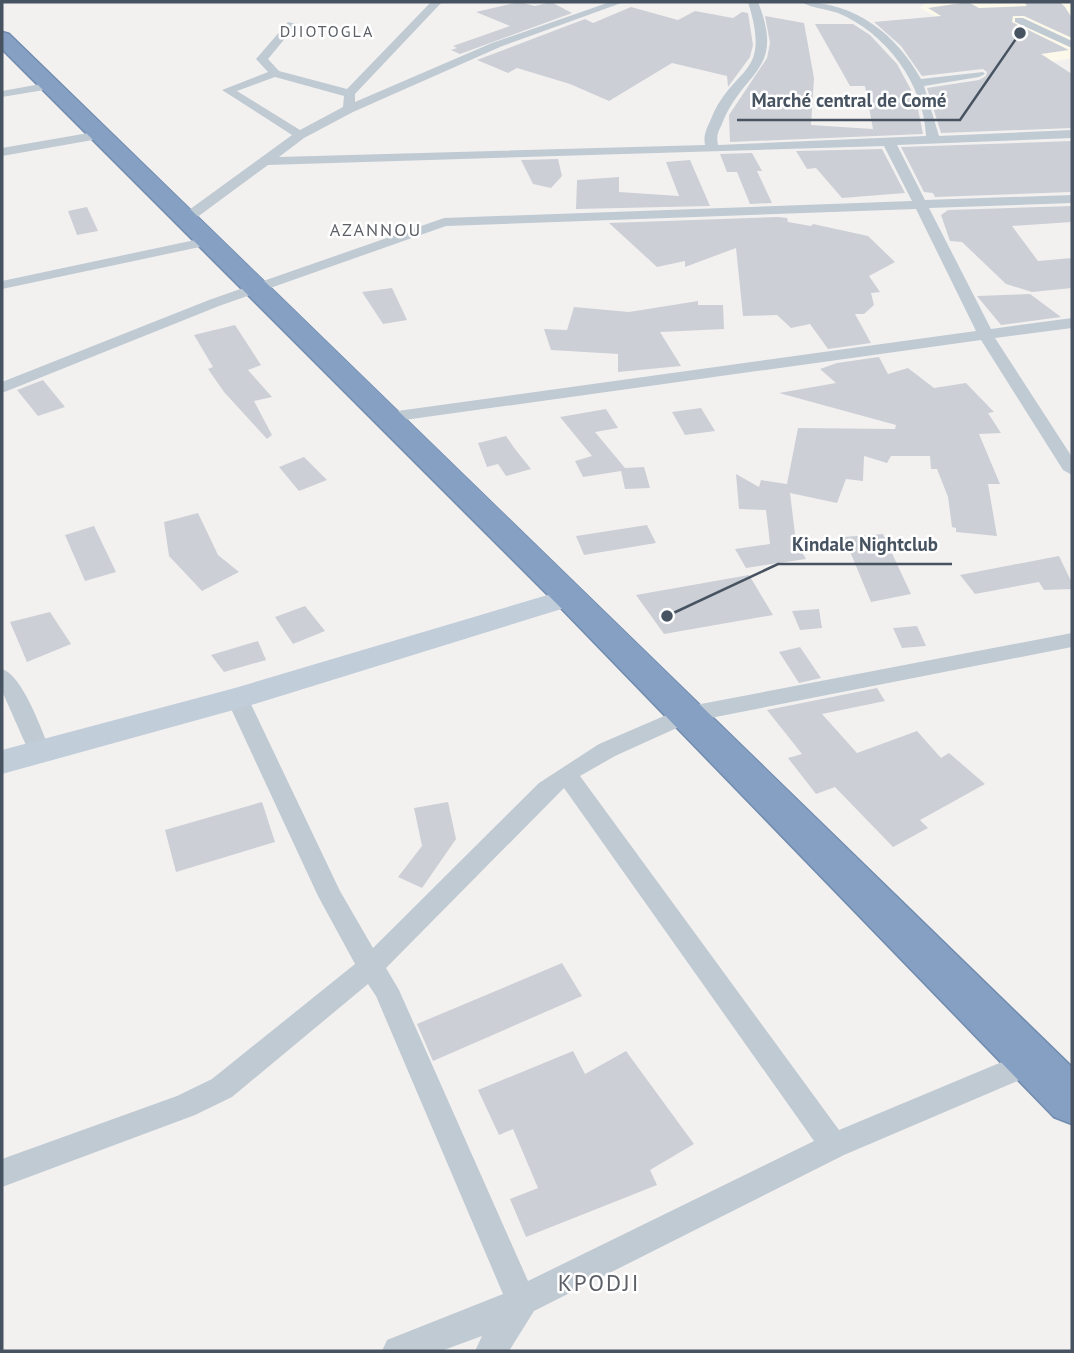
<svg xmlns="http://www.w3.org/2000/svg" width="1074" height="1353" font-family="'PT Sans',sans-serif">
<style>
.commercial{fill:#fdf9ea}
.building{fill:#cccfd6}
.lines{fill:none;stroke-linecap:round;stroke-linejoin:round}
.highway-casing{stroke:#708bae;stroke-width:3}
.street{fill:#c0cad3;fill-rule:evenodd}
.secondary{fill:#c2cdda;fill-rule:evenodd}
.highway{fill:#85a0c2;fill-rule:evenodd}
.labels{text-anchor:middle;stroke-width:5;stroke-linejoin:round;paint-order:stroke}
.far-neighbourhood-label{font-size:16px;letter-spacing:2px;fill:#5c6066;stroke:#fff}
.far-quarter-label{font-size:18px;letter-spacing:2px;fill:#5c6066;stroke:#fff}
.near-neighbourhood-label{font-size:23px;letter-spacing:2px;fill:#5c6066;stroke:#fff}
.leader{fill:none;stroke:#475360;stroke-width:2.5}
.callout-dot{fill:#475360;stroke:#fff;stroke-width:2.5}
.callout-label{font-size:19px;text-anchor:middle;font-weight:bold;fill:#475360;stroke:#fff;stroke-width:5;stroke-linejoin:round;paint-order:stroke}
</style>
<rect width="100%" height="100%" fill="#f3f1f0"/>
<polygon class="commercial" points="926,2 1072,2 1072,58 1031,66 920,8"/>
<g class="building">
<polygon points="519,2 535,6 551,2 572,13 460,54 451,50 457,48 453,46 510,26 476,12"/>
<polygon points="968,2 979,8 1027,6 1024,2 1060,2 1065,7 1072,18 1072,38 1024,16 1013,16 1012,22 1069,50 1041,54 1072,74 1072,128 941,133 927,88 979,80 986,76 987,72 983,69 922,76 901,46 874,22 941,16 928,8"/>
<polygon points="631,7 678,20 695,11 733,18 742,12 748,13 753,45 750,57 728,87 727,76 672,63 609,101 570,84 517,68 508,73 477,60 585,19 593,23"/>
<polygon points="765,16 804,23 814,78 811,125 873,129 865,86 850,86 815,24 853,24 870,35 897,64 916,99 923,134 730,142 729,115 767,58 770,43"/>
<polygon points="1072,141 1072,192 935,197 933,193 924,192 901,147"/>
<polygon points="882,149 905,193 842,198 816,168 807,169 796,151"/>
<polygon points="752,153 762,171 757,171 772,203 750,204 737,172 727,172 720,154"/>
<polygon points="558,159 562,176 551,188 533,184 521,160"/>
<polygon points="690,160 710,206 576,209 577,180 619,177 619,192 679,196 666,162"/>
<polygon points="1072,206 1072,222 1012,226 1038,261 1072,258 1072,288 1032,292 1006,284 962,242 950,241 941,215 948,210"/>
<polygon points="87,207 98,231 77,235 68,211"/>
<polygon points="778,217 787,218 788,222 811,226 813,224 868,236 895,262 869,276 880,292 871,293 874,305 864,314 855,314 871,343 828,349 810,324 791,328 777,315 743,316 736,248 685,267 685,261 657,267 609,223"/>
<polygon points="392,288 407,320 383,324 362,292"/>
<polygon points="1030,294 1061,317 1001,325 977,296"/>
<polygon points="698,301 698,305 723,305 724,329 660,332 681,366 618,372 618,354 551,350 544,329 567,330 574,307 629,312"/>
<polygon points="235,325 261,365 248,370 272,397 254,401 272,435 267,439 224,392 208,369 213,367 194,335"/>
<polygon points="879,357 888,374 908,368 934,388 966,383 994,412 988,413 1001,433 979,434 1000,484 988,484 997,536 956,532 956,528 952,527 948,497 937,469 931,469 930,456 891,456 887,463 864,456 863,481 846,479 837,503 790,493 796,542 806,559 746,568 735,549 770,544 766,510 739,509 736,474 759,487 761,480 787,484 798,428 895,429 896,425 779,393 836,383 820,369 837,363"/>
<polygon points="43,380 65,407 38,416 17,390"/>
<polygon points="701,408 715,431 685,435 672,412"/>
<polygon points="606,409 618,428 595,432 625,468 644,467 650,488 625,489 621,471 583,477 575,461 592,456 560,417"/>
<polygon points="506,436 515,449 531,469 506,476 498,464 487,467 478,443"/>
<polygon points="304,457 327,480 299,491 279,467"/>
<polygon points="198,513 218,555 239,572 202,591 169,556 164,522"/>
<polygon points="647,525 656,543 584,555 576,536"/>
<polygon points="94,526 116,572 85,581 65,535"/>
<polygon points="883,534 911,594 871,602 844,537"/>
<polygon points="1059,556 1072,583 1072,589 1044,590 1039,582 975,594 960,575"/>
<polygon points="749,575 773,615 664,634 636,595"/>
<polygon points="305,606 325,631 293,644 275,617"/>
<polygon points="819,609 822,628 800,630 792,611"/>
<polygon points="50,612 71,644 27,662 10,622"/>
<polygon points="917,626 926,646 902,648 893,628"/>
<polygon points="258,641 266,660 224,672 211,655"/>
<polygon points="800,647 821,678 799,683 779,652"/>
<polygon points="877,688 885,701 822,714 857,753 917,731 941,758 949,753 985,784 920,820 928,828 893,847 835,787 816,794 788,758 802,754 767,710"/>
<polygon points="262,802 275,842 176,872 165,830"/>
<polygon points="448,802 456,839 422,888 398,877 422,846 414,808"/>
<polygon points="562,963 582,996 433,1061 417,1024"/>
<polygon points="573,1051 585,1074 626,1051 694,1144 650,1170 657,1185 526,1237 510,1199 538,1188 513,1129 499,1135 478,1090"/>
</g>
<g class="lines">
<g class="highway-casing">
<path id="highway" d="M2 32 9 34C365 377 718 723 1072 1067V1124L1054 1117 558 605 2 49Z"/>
</g>
<g class="street">
<path d="M431 2H442L355 94V102L492 43 610 2H624L500 47 353 112 304 138 279 157 705 145C703 135 707 128 711 119 734 63 772 79 748 2H758C786 72 743 70 722 124 718 132 716 136 718 145L926 136C924 84 886 33 838 13 827 9 810 8 802 2 855 2 896 34 921 79L983 72 985 74 979 77 924 86 939 136 1072 130V138L897 145 925 200 1072 195V203L929 208 991 329 1072 318V328L995 338 1072 457V475L1063 470 981 340 390 422 382 417 390 412 976 331 916 209 446 226 219 306 2 393V382L209 300 444 218 912 201 884 146 268 165 192 221H182V215L292 135 222 90 268 72 256 59 288 22 297 24 268 59 279 71 347 89ZM275 77 344 96 343 107 300 130 237 91Z"/>
<polygon points="1015,18 1023,18 1072,41 1072,48 1015,22"/>
<polygon points="52,82 58,86 56,88 2,97 2,91"/>
<polygon points="100,131 106,135 104,138 2,156 2,148"/>
<polygon points="209,237 216,241 214,244 2,289 2,281"/>
<path d="M1072 633V647L690 722 615 756 580 776 839 1130 1033 1049 1043 1052 1047 1061 1043 1070 844 1155 534 1311 509 1351H475L482 1336 441 1351H382L387 1340 503 1294 376 996 368 984 232 1097 195 1115 2 1187V1159L177 1096 212 1079 355 964 318 896 226 698 229 693H245L248 698 340 891 373 948 539 783 599 744 685 707ZM564 788 814 1141 528 1281 399 990 386 968Z"/>
<path d="M2 669C23 675 42 732 51 752L48 758H32L29 752 2 691Z"/>
</g>
<polygon class="secondary" points="571,588 581,591 585,597 581,603 248,706 2,774 2,750 235,688"/>
<use href="#highway" class="highway"/>
</g>
<g class="labels">
<g class="far-neighbourhood-label">
<text x="327" y="37">DJIOTOGLA</text>
</g>
<g class="far-quarter-label">
<text x="376" y="236">AZANNOU</text>
</g>
<g class="near-neighbourhood-label">
<text x="599" y="1291">KPODJI</text>
</g>
</g>
<path class="leader" d="M1020 33L960 120H737M667 616L778 564H952"/>
<g class="callout-dot">
<circle cx="1020" cy="33" r="7"/>
<circle cx="667" cy="616" r="7"/>
</g>
<g class="callout-label">
<text x="849" y="107">Marché central de Comé</text>
<text x="865" y="551">Kindale Nightclub</text>
</g>
<rect width="1074" height="1353" fill="none" stroke="#475360" stroke-width="7"/>
</svg>
